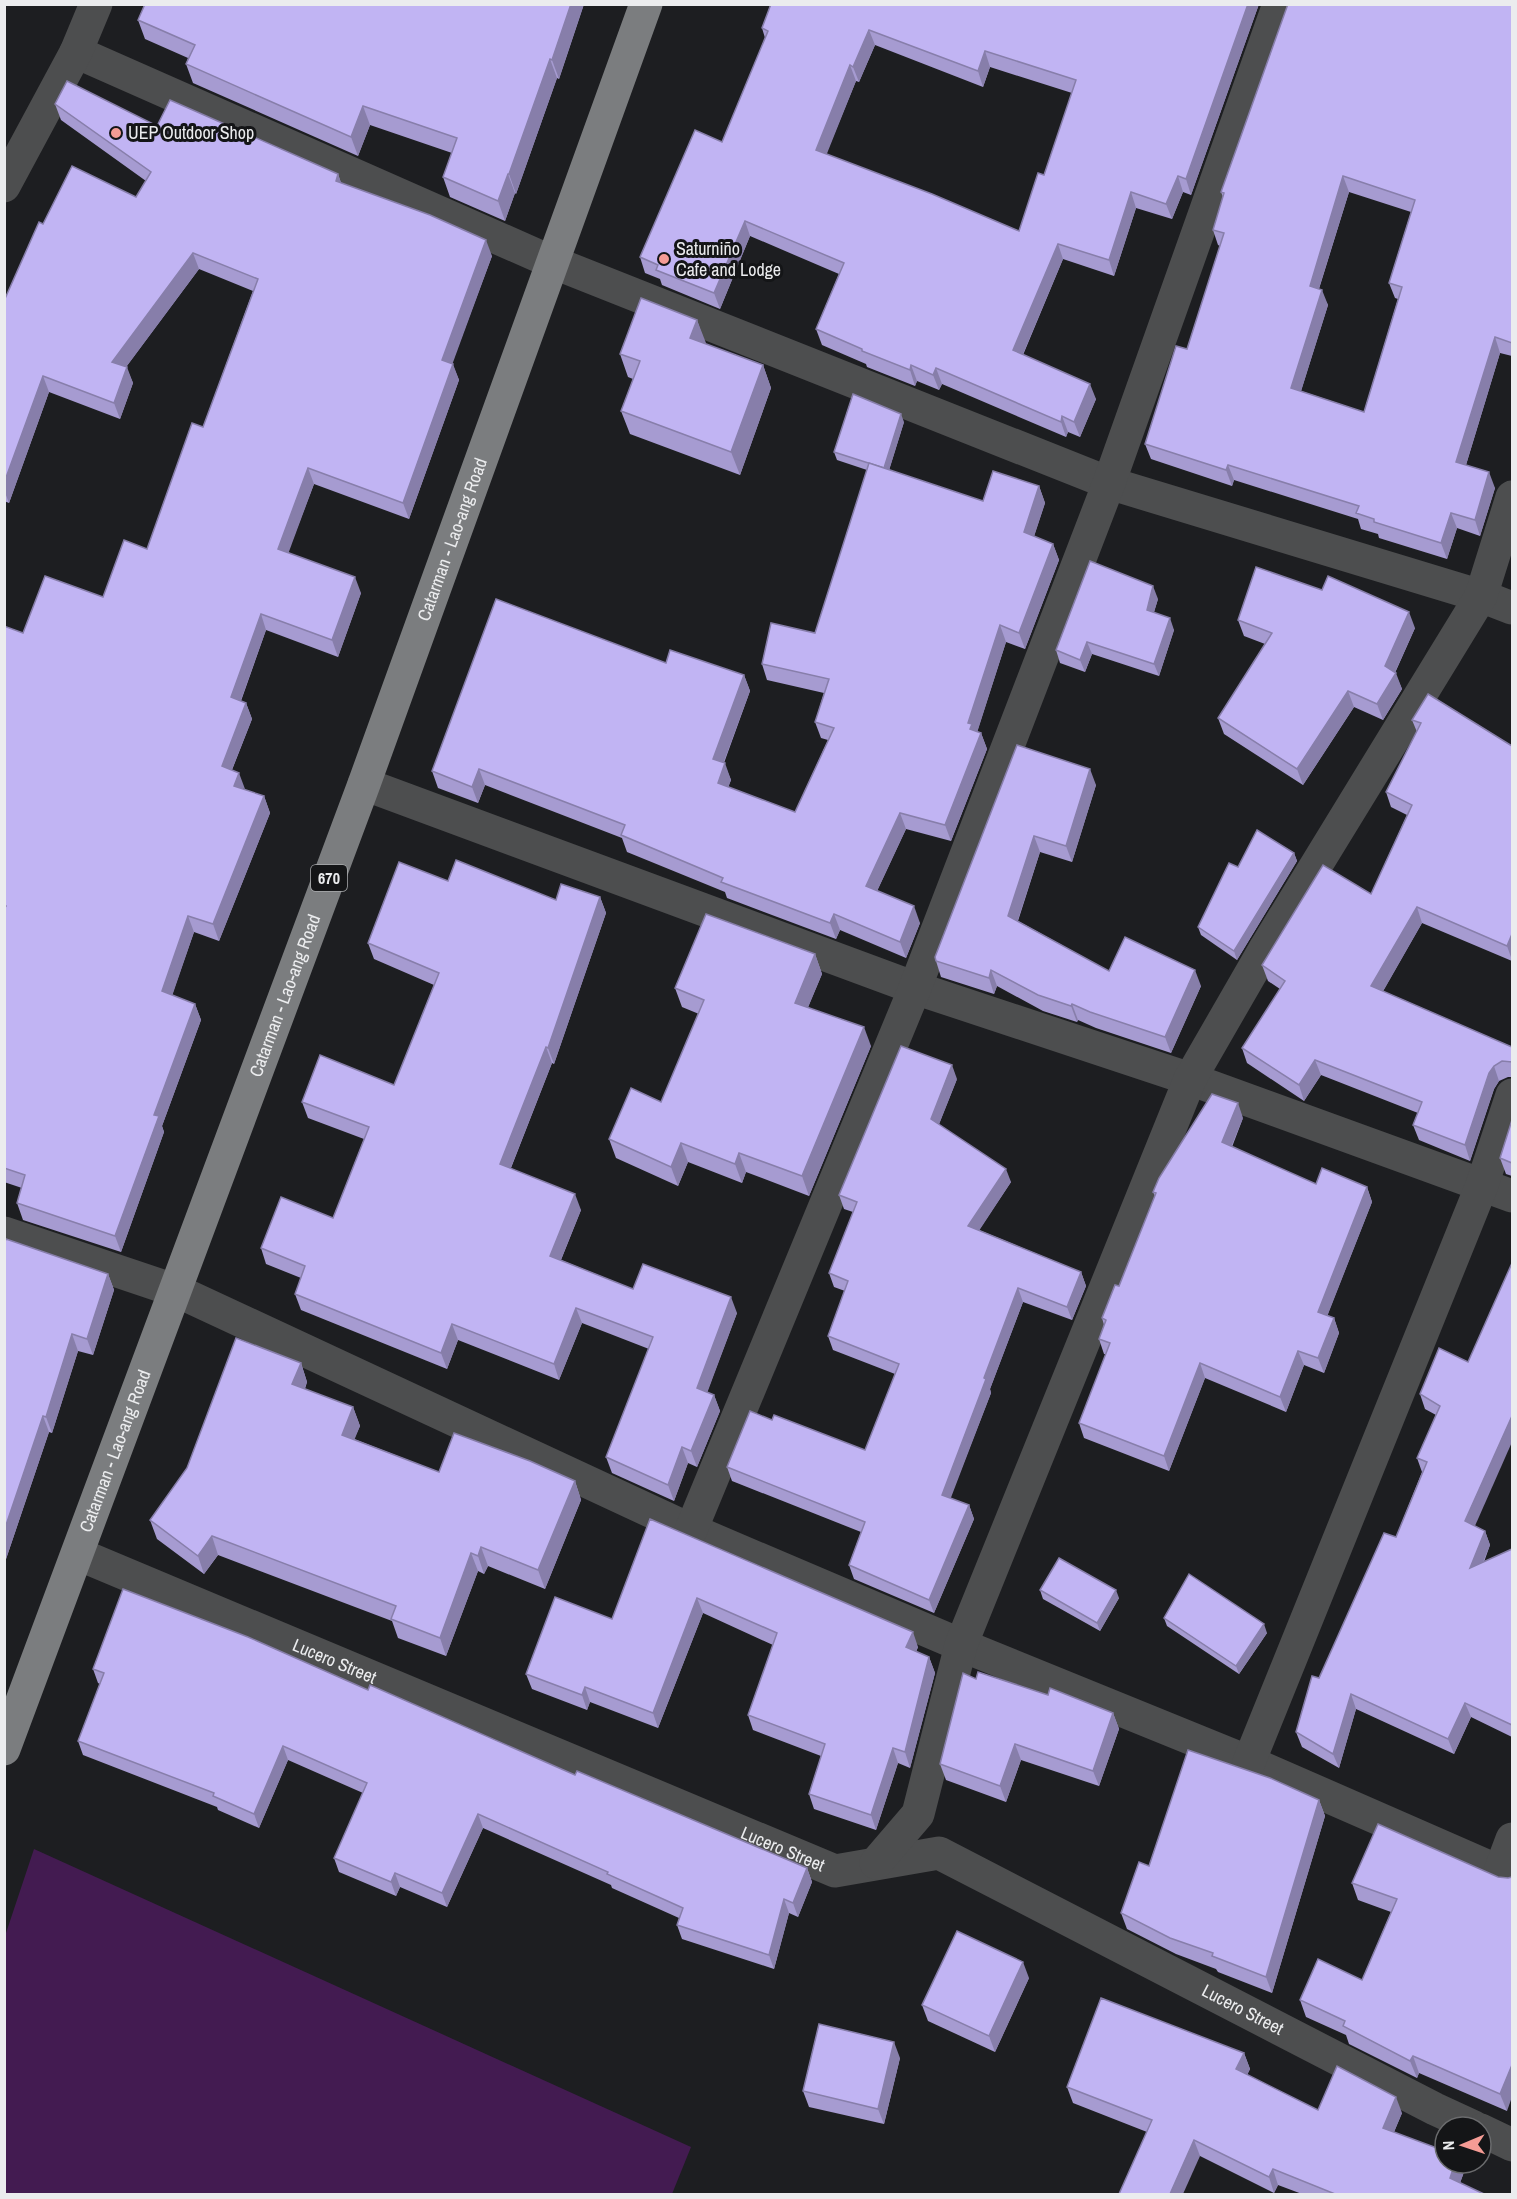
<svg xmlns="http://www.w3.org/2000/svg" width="1517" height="2199" font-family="'Archivo Narrow',sans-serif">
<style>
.green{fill:#431b51}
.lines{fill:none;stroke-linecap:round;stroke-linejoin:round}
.street{stroke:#4d4e4f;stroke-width:33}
.primary{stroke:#7b7d7f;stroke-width:33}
.wall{fill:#a69bd1;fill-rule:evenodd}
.shaded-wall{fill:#877eaa}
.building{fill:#c1b4f3;stroke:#877eaa;stroke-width:1.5;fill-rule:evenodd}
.poi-dot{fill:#f59c95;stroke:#141517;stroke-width:2}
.labels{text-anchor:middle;stroke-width:6;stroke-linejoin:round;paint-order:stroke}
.shield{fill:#141517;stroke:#aaacae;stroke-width:1.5}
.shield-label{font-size:16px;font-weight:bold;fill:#ebecee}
.poi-label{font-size:18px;fill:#ebecee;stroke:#141517;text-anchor:start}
.street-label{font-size:18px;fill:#ebecee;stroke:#141517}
</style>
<rect width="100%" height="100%" fill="#1d1e21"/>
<polygon class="green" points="34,1849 691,2147 672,2194 5,2194 5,1936"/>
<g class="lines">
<g class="street">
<polyline points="76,52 552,262 1109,483 1481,596 1512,608"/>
<polyline points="4,186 76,52 96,4"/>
<polyline points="364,784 915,988 1190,1079 1512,1196"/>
<polyline points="4,1233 177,1291 691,1530 961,1645 1249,1762 1512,1877"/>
<polyline points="691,1530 915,988 1109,483 1279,4"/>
<path id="s1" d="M78 1554 835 1871 939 1853 1435 2109 1474 2127"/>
<polyline points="1249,1762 1482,1185 1512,1095"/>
<polyline points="876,1863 918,1814 961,1645 1190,1079 1266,947 1481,596 1512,497"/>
<polyline points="1500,1871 1512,1839"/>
<polyline points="1481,2130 1512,2145"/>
</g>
<path class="primary" id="s2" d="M4 1749 364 784 646 4"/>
</g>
<g class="wall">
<polygon points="145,4 584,4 559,79 557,78 516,194 515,193 505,221 450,197 443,177 452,153 370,125 358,156 193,83 186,64 188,58 145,39 138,20"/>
<path d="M1259 4 1191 195 1183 192 1172 219 1136 208 1114 276 1063 259 1023 355 1096 399 1080 437 1068 432 1066 437 942 384 939 390 917 381 915 386 867 367 866 364 822 345 816 329 839 274 750 236 720 309 662 285 660 279 645 273 640 257 722 142 765 38 762 28ZM875 45 983 87 990 67 1072 93 1044 175 1019 231 826 154 856 81 859 82Z"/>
<path d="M1512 4V356L1500 353 1466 465 1495 488 1480 536 1457 528 1447 559 1379 538 1378 534 1361 529 1358 519 1234 480 1232 486 1151 459 1145 444 1187 349 1220 246 1218 245 1213 230 1223 197 1221 192ZM1349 192 1411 212 1389 283 1395 298 1398 299 1364 412 1301 391 1328 305 1319 289Z"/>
<polygon points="55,104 157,126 338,174 341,183 492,256 452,363 459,380 409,519 314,484 288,552 361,593 338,657 266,630 241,701 246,703 252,719 232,770 244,790 264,796 270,813 219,941 194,932 172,995 195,1004 201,1020 162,1126 164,1132 121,1252 23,1220 17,1203 22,1188 4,1182 4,626 23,633 103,597 147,549 203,427 253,291 199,269 126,367 133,383 120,419 49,392 9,503 4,501 4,301 43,224 136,197 146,181 61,120"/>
<polygon points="697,320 705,344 763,365 771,388 740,475 630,434 621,411 633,379 628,377 620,354"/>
<polygon points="904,422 889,470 983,501 1039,486 1045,503 1034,536 1053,544 1059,560 1025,649 1006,642 977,732 981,733 987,749 951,841 906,829 877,891 920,923 906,958 840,930 836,939 727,898 725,892 627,852 622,838 485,785 478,803 438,788 432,771 666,663 744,675 750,691 724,763 731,780 728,787 795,812 828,740 821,738 815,722 824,693 767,680 762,664 815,633 867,470 837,460 834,452"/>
<polygon points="1158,599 1154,612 1174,630 1159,676 1092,654 1085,672 1060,663 1056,650"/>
<polygon points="1238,620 1415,628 1395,673 1402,689 1383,720 1354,707 1303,785 1224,734 1218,718 1265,644 1244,636"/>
<polygon points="1412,720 1512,746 1512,961 1422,923 1383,991 1512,1047 1512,1077 1508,1077 1499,1081 1494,1089 1470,1161 1419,1140 1413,1125 1418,1113 1321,1075 1304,1101 1247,1063 1242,1048 1280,989 1268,981 1262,965 1371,894 1407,815 1391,807 1386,792 1417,732"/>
<polygon points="1017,745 1096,785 1072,862 1040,852 1018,921 1109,971 1201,986 1171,1053 1096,1028 1078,1020 1077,1022 1043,1011 997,986 994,994 941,977 936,961"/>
<polygon points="1294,853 1297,861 1237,960 1201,935 1198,927 1238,867"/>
<polygon points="448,881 556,900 600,897 606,913 554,1064 552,1063 511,1168 581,1210 561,1260 633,1289 737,1313 707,1392 714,1395 720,1411 697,1467 688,1463 674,1501 612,1473 606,1457 649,1349 582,1323 559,1380 458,1340 447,1369 301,1310 295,1294 301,1278 266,1264 261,1248 333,1218 364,1139 308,1118 302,1102 394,1085 434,985 374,959 368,943"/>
<polygon points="815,954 822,974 808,1007 871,1046 809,1196 746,1172 742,1183 688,1162 678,1186 616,1158 609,1139 661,1102 699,1014 682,1007 675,988"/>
<polygon points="957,1079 939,1124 1011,1182 979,1230 1081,1272 1086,1286 1072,1320 1023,1302 990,1389 991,1393 950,1498 969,1505 974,1519 934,1613 854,1579 849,1565 861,1532 732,1481 727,1467 772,1420 865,1450 895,1374 833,1350 828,1336 845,1291 834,1287 829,1273 853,1212 844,1209 839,1195"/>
<polygon points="1243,1118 1232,1147 1316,1184 1367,1187 1372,1202 1327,1316 1334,1318 1339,1333 1324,1373 1304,1365 1286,1412 1205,1378 1169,1471 1084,1438 1079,1423 1106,1354 1104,1354 1099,1339 1104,1325 1102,1318 1119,1286 1155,1196 1153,1192"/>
<polygon points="1512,1120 1512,1176 1506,1174 1500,1158"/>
<polygon points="4,1245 108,1274 114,1290 93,1355 78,1351 52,1433 49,1432 4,1565"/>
<polygon points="1439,1348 1475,1526 1485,1531 1490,1545 1484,1562 1512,1549 1512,1737 1471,1717 1454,1754 1356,1709 1339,1768 1302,1747 1296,1732 1319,1678 1396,1537 1422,1472 1417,1458 1436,1415 1425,1409 1420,1394"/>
<polygon points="301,1363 307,1382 305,1389 353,1407 360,1426 354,1439 439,1472 575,1481 581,1500 545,1589 488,1566 484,1574 478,1571 446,1656 398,1638 392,1621 218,1555 204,1574 157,1539 150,1520"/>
<polygon points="650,1519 918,1647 916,1652 929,1657 935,1673 910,1768 898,1763 876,1830 814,1809 809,1794 821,1756 753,1730 748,1715 773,1645 703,1613 658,1728 590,1702 587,1710 532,1689 526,1674 612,1619"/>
<polygon points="1040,1590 1119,1598 1100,1631 1043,1599"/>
<polygon points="1164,1618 1267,1633 1239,1674 1167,1626"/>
<polygon points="93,1669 368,1690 575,1775 807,1868 812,1882 798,1917 789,1913 774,1969 682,1939 677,1925 679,1918 612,1888 611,1885 483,1828 447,1907 400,1887 396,1896 339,1872 334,1858 363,1793 288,1760 259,1828 218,1810 217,1807 83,1755 78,1741 100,1684 98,1683"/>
<polygon points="976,1679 1048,1695 1113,1713 1119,1729 1099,1786 1021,1760 1006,1802 946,1780 940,1764"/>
<polygon points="1319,1800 1325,1816 1272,1993 1218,1972 1216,1969 1176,1954 1127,1929 1121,1913 1149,1866"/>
<polygon points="1498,1877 1507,2111 1419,2073 1417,2078 1349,2044 1346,2035 1306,2017 1300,2000 1362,1980 1391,1912 1358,1900 1352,1883"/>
<polygon points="1029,1978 995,2052 928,2021 922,2005"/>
<polygon points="1244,2053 1250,2069 1247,2075 1318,2110 1402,2113 1394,2132 1464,2172 1460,2183 1484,2194 1302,2194 1278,2185 1274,2193 1200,2156 1147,2132 1073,2103 1067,2087"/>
<polygon points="900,2058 884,2124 809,2107 803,2091"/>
</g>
<g class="shaded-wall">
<polygon points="571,4 584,4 559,79 552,60"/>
<polygon points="1248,4 1259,4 1191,195 1186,179"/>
<polygon points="869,30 875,45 859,82 853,67"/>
<polygon points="985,51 990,67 983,87 978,71"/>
<polygon points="550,59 557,78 516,194 509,174"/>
<polygon points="850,65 856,81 822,166 816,150"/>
<polygon points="363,106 370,125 358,156 351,137"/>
<polygon points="338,174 344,191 336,181"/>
<polygon points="508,174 515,193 505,221 498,201"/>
<polygon points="1178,176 1183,192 1172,219 1166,204"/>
<polygon points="1343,176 1349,192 1315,301 1310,286"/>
<polygon points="1131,192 1136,208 1114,276 1109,260"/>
<polygon points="745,221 750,236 720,309 714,293"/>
<polygon points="486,240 492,256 448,376 442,360"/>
<polygon points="1058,244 1063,259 1018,366 1013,350"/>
<polygon points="193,253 199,269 118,378 112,362"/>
<polygon points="1322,290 1328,305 1297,404 1291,388"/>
<polygon points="697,320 706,343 698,361 690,338"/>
<polygon points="1495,337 1500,353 1462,478 1456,462"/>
<polygon points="453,364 459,380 409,519 403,503"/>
<polygon points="763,365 771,388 740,475 731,452"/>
<polygon points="911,365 917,381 915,386 910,370"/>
<polygon points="127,367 133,383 120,419 114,403"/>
<polygon points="936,368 942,384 939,390 933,375"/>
<polygon points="43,376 49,392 9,503 4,490 4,483"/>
<polygon points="1090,384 1096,399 1080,437 1074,422"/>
<polygon points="901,414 904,422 887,477 884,469"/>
<polygon points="1062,416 1068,432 1066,437 1061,422"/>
<polygon points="1228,465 1234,480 1232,486 1226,470"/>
<polygon points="308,468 314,484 284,565 278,549"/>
<polygon points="1489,472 1495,488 1480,536 1475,520"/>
<polygon points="1039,486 1045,503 1030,549 1024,532"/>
<polygon points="1451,513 1457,528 1447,559 1441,543"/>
<polygon points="1053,544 1059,560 1025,649 1019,633"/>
<polygon points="355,577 361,593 338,657 332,640"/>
<polygon points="1153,586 1158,599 1151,622 1147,610"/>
<polygon points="1409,612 1415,628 1392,679 1396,673 1402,689 1383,720 1377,704 1385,666"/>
<polygon points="261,614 266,630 236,714 231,697"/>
<polygon points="1170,618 1174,630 1159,676 1154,664"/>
<polygon points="1000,625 1006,642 976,736 976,746 968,723"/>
<polygon points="1087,642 1092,654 1085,672 1080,660"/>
<polygon points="744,675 750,691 719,775 713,759"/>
<polygon points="1348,691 1354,707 1303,785 1297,769"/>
<polygon points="246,703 252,719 227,782 222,766"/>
<polygon points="981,733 987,749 951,841 945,825"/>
<polygon points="725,763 731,780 724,799 718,783"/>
<polygon points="479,769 485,785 478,803 472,787"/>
<polygon points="1090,769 1096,785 1072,862 1066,846"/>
<polygon points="239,773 245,789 234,786"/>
<polygon points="264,796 270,813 219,941 213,924"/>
<polygon points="900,813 906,829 872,902 866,886"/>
<polygon points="1034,836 1040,852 1014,932 1008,916"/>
<polygon points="1294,853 1297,861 1237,960 1234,951"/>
<polygon points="600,897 606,913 554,1064 548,1048"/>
<polygon points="914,906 920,923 906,958 900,942"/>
<polygon points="1417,907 1422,923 1377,1002 1371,986"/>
<polygon points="834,914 840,930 836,939 830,923"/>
<polygon points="188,916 194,932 168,1008 162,991"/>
<polygon points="1512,934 1512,960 1507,946"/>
<polygon points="815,954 822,974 802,1022 795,1003"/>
<polygon points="991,970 997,986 994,994 989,978"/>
<polygon points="1195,970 1201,986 1171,1053 1165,1037"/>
<polygon points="195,1004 201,1020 162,1126 164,1132 121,1252 115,1236 154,1115"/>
<polygon points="1072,1004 1078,1020 1077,1022 1071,1006"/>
<polygon points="864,1027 871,1046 809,1196 802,1176"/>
<polygon points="546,1047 552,1063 506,1180 500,1164"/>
<polygon points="1315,1060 1321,1075 1304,1101 1299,1085"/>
<polygon points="952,1065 957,1079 936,1132 931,1119"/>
<polygon points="1494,1066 1499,1081 1494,1089 1470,1161 1465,1145 1489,1073"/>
<polygon points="1238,1103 1243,1118 1227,1157 1222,1142"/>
<polygon points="681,1143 688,1162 678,1186 671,1167"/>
<polygon points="739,1153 746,1172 742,1183 735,1164"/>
<polygon points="1006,1169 1011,1182 973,1240 968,1226"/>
<polygon points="1367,1187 1372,1202 1323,1327 1318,1312"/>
<polygon points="575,1194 581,1210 556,1272 550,1256"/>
<polygon points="1081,1272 1086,1286 1072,1320 1067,1307"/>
<polygon points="108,1274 114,1290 93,1355 87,1339"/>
<polygon points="1018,1288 1023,1302 990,1389 991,1393 947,1508 942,1495 984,1378"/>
<polygon points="731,1297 737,1313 703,1404 697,1388"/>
<polygon points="576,1308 582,1323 559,1380 554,1364"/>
<polygon points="1334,1318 1339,1333 1324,1373 1318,1358"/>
<polygon points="452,1324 458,1340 447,1369 441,1353"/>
<polygon points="72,1334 78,1351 52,1433 46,1417"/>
<polygon points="1298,1351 1304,1365 1286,1412 1280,1397"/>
<polygon points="301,1363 307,1382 299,1403 292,1384"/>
<polygon points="1200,1363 1205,1378 1169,1471 1164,1456"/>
<polygon points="714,1395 720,1411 697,1467 691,1451"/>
<polygon points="353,1407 360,1426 349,1453 342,1435"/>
<polygon points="43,1416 49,1432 4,1565 4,1531"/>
<polygon points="1512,1416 1512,1442 1471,1535 1465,1521"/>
<polygon points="682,1447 688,1463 674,1501 668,1485"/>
<polygon points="575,1481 581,1500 545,1589 538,1570"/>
<polygon points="969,1505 974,1519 934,1613 929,1600"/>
<polygon points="1485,1531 1490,1545 1475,1582 1470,1568"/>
<polygon points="212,1536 218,1555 204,1574 198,1556"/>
<polygon points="481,1547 488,1566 484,1574 478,1556"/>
<polygon points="471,1553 478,1571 446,1656 440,1638"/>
<polygon points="1116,1590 1119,1598 1100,1631 1097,1623"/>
<polygon points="697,1598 703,1613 658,1728 653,1713"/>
<polygon points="1264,1624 1267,1633 1239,1674 1236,1666"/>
<polygon points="913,1632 918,1647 911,1663 906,1647"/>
<polygon points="929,1657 935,1673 910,1768 905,1752"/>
<polygon points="585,1687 590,1702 587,1710 582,1695"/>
<polygon points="1351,1694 1356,1709 1339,1768 1333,1754"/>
<polygon points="1465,1703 1471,1717 1454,1754 1448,1739"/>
<polygon points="1113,1713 1119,1729 1099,1786 1093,1771"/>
<polygon points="1015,1744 1021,1760 1006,1802 1000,1786"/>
<polygon points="283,1746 288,1760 259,1828 254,1814"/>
<polygon points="893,1748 898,1763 876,1830 871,1815"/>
<polygon points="1319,1800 1325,1816 1272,1993 1266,1977"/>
<polygon points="478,1814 483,1828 447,1907 442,1893"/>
<polygon points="807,1868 812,1882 798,1917 793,1903"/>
<polygon points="395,1873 400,1887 396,1896 391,1882"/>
<polygon points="784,1899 789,1913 774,1969 769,1955"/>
<polygon points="1023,1962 1029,1978 995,2052 989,2036"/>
<polygon points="894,2042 900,2058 884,2124 878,2109"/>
<polygon points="1244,2053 1250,2069 1242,2085 1236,2069"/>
<polygon points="1413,2056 1419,2073 1417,2078 1410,2061"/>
<polygon points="1512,2065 1512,2097 1507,2111 1500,2094"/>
<polygon points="1396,2097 1402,2113 1389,2144 1383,2128"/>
<polygon points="1194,2140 1200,2156 1183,2194 1170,2194"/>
<polygon points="1455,2163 1460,2163 1464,2172 1456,2194 1450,2178"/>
<polygon points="1273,2169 1278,2185 1274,2193 1269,2177"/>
</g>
<g class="building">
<polygon points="145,4 571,4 552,60 550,59 509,174 508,174 498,201 443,177 457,138 363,106 351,137 186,64 195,45 138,20"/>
<path d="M771 4H1248L1186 179 1178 176 1166 204 1131 192 1109 260 1058 244 1013 350 1090 384 1074 422 1062 416 1061 422 936 368 933 375 911 365 910 370 862 351V349L816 329 844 263 745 221 714 293 656 270 658 265 640 257 695 130 722 142 768 31 762 28ZM869 30 978 71 985 51 1076 80 1044 175 1038 173 1019 231 932 194 816 150 850 65 853 67Z"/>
<path d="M1288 4H1512V343L1495 337 1456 462 1489 472 1475 520 1451 513 1441 543 1374 522V519L1356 513 1359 506 1228 465 1226 470 1145 444 1176 346 1187 349 1224 233 1213 230 1224 193 1221 192ZM1343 176 1415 200 1389 283 1402 287 1364 412 1291 388 1322 290 1310 286Z"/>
<polygon points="67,81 157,126 170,100 338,174 336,181 430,215 486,240 442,360 453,364 403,503 308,468 278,549 355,577 332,640 261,614 231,697 246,703 222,766 239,773 234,786 264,796 213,924 188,916 162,991 195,1004 154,1115 159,1116 115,1236 17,1203 25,1175 4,1168 4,909 6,906 4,905 4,626 23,633 45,576 103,597 124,540 147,549 192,423 203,427 258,279 193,253 112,362 127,367 114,403 43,376 4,483 4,301 39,222 43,224 72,166 136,197 151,172 55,104"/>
<polygon points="641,298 697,320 690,338 763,365 731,452 621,411 640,361 620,354"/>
<polygon points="853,394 901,414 884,468 834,452"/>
<polygon points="869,463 983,501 993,471 1039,486 1024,532 1053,544 1019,633 1000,625 968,723 972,724 970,729 981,733 945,825 900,813 866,886 914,906 900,942 834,914 830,923 721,882 723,878 621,835 625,825 479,769 472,787 432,771 496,599 666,663 670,650 744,675 713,759 725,763 718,783 795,812 834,728 815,722 829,679 762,664 771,623 815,633"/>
<polygon points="1090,561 1153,586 1147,610 1170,618 1154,664 1087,642 1080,660 1056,650"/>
<polygon points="1256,567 1322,590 1328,576 1409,612 1385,666 1396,673 1377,704 1348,691 1297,769 1218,718 1272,633 1238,620"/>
<polygon points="1428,694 1512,746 1512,934 1507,946 1417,907 1371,986 1512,1047 1512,1062 1502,1061 1494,1066 1489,1073 1465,1145 1413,1125 1422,1102 1315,1060 1299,1085 1242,1048 1285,981 1262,965 1323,865 1371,894 1412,805 1386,792 1421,723 1412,720"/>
<polygon points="1017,745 1090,769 1066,846 1034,836 1008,916 1109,971 1125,937 1195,970 1165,1037 1090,1012 1072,1004 1071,1006 1038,995 991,970 989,978 936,961 935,957"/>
<polygon points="1257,830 1294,853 1234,951 1198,927 1229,863 1238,867"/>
<polygon points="456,860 556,900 561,884 600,897 548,1048 546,1047 500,1164 575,1194 550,1256 633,1289 643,1264 731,1297 697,1388 714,1395 691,1451 682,1447 668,1485 606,1457 653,1337 576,1308 554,1364 452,1324 441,1353 295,1294 305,1266 261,1248 281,1197 333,1218 369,1127 302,1102 320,1055 394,1085 439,973 368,943 399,862 448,881"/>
<polygon points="706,914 815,954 795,1003 864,1027 802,1176 739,1153 735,1164 681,1143 671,1167 609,1139 631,1088 661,1102 704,1000 675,988"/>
<polygon points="901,1046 952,1065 931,1119 1006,1169 968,1226 1081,1272 1067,1307 1018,1288 984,1378 986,1379 942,1495 969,1505 929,1600 849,1565 865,1522 727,1467 750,1411 772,1420 774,1415 865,1450 899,1364 828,1336 848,1281 829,1273 857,1202 839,1195"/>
<polygon points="1212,1094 1238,1103 1222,1142 1316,1184 1322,1168 1367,1187 1318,1312 1334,1318 1318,1358 1298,1351 1280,1397 1200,1363 1164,1456 1079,1423 1110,1343 1099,1339 1106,1320 1102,1318 1115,1285 1119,1286 1156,1193 1153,1192 1159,1178"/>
<polygon points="1512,1120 1512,1163 1500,1158"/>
<polygon points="6,1239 108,1274 87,1339 72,1334 46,1417 43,1416 4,1531 4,1245"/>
<polygon points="1512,1263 1512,1416 1465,1521 1485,1531 1470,1568 1512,1549 1512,1725 1465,1703 1448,1739 1351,1694 1333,1754 1296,1732 1312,1676 1319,1678 1384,1533 1396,1537 1427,1462 1417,1458 1440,1406 1420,1394 1439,1348 1468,1362"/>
<polygon points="236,1338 301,1363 292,1384 353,1407 342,1435 439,1472 454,1433 530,1461 575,1481 538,1570 481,1547 478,1556 471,1553 440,1638 391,1619 396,1606 212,1536 198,1556 150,1520 187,1468"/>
<polygon points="650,1519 913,1632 906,1647 929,1657 905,1752 893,1748 871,1815 809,1794 825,1744 748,1715 777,1633 697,1598 653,1713 585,1687 582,1695 526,1674 555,1597 612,1619"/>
<polygon points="1059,1558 1116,1590 1097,1623 1040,1590"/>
<polygon points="1189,1574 1264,1624 1236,1666 1164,1618"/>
<polygon points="123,1589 248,1637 368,1690 370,1685 575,1775 577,1771 807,1868 793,1903 784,1899 769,1955 677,1925 683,1908 607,1874 608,1872 478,1814 442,1893 395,1873 391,1882 334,1858 367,1783 283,1746 254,1814 213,1796 214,1793 78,1741 104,1673 93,1669"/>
<polygon points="978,1672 1048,1695 1050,1688 1113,1713 1093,1771 1015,1744 1000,1786 940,1764 963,1673 976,1679"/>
<polygon points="1188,1750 1270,1778 1319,1800 1266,1977 1212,1956 1213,1953 1170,1938 1121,1913 1139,1862 1149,1866"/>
<polygon points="1378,1824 1498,1877 1508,1878 1512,1877 1512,2065 1500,2094 1413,2056 1410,2061 1343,2026 1345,2021 1300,2000 1318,1959 1362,1980 1397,1899 1352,1883"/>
<polygon points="957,1931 1023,1962 989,2036 922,2005"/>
<polygon points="1101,1998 1244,2053 1236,2069 1318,2110 1337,2066 1396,2097 1383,2128 1445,2151 1445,2163 1455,2163 1450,2178 1484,2194 1335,2194 1273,2169 1269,2177 1194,2140 1170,2194 1119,2194 1152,2120 1067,2087"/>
<polygon points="819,2024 894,2042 878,2109 803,2091"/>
</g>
<g class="poi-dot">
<circle cx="116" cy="133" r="6"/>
<circle cx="664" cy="259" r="6"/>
</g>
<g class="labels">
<rect class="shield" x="311" y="865" width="36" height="26" rx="4.5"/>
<g class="shield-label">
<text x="329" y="884">670</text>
</g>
<g class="poi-label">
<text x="128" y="139">UEP Outdoor Shop</text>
<text x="676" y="255">Saturniño<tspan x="676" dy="21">Cafe and Lodge</tspan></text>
</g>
<g class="street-label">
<text dy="6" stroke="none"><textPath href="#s2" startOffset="1290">Catarman - Lao-ang Road</textPath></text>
<text dy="6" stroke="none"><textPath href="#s2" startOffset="804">Catarman - Lao-ang Road</textPath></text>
<text dy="6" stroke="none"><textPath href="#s2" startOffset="318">Catarman - Lao-ang Road</textPath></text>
<text dy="6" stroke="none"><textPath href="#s1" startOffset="278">Lucero Street</textPath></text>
<text dy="6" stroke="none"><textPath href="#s1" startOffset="764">Lucero Street</textPath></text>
<text dy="6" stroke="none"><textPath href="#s1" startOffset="1268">Lucero Street</textPath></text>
</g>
</g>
<rect width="1517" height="2199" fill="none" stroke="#ebecee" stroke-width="12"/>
<g transform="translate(1463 2145) rotate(268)"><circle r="28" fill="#141517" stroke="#6a6b6d" stroke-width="1.5"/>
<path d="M0-4.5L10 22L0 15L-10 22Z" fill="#f59c95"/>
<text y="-9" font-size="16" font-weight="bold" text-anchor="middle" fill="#ebecee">N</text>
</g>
</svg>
